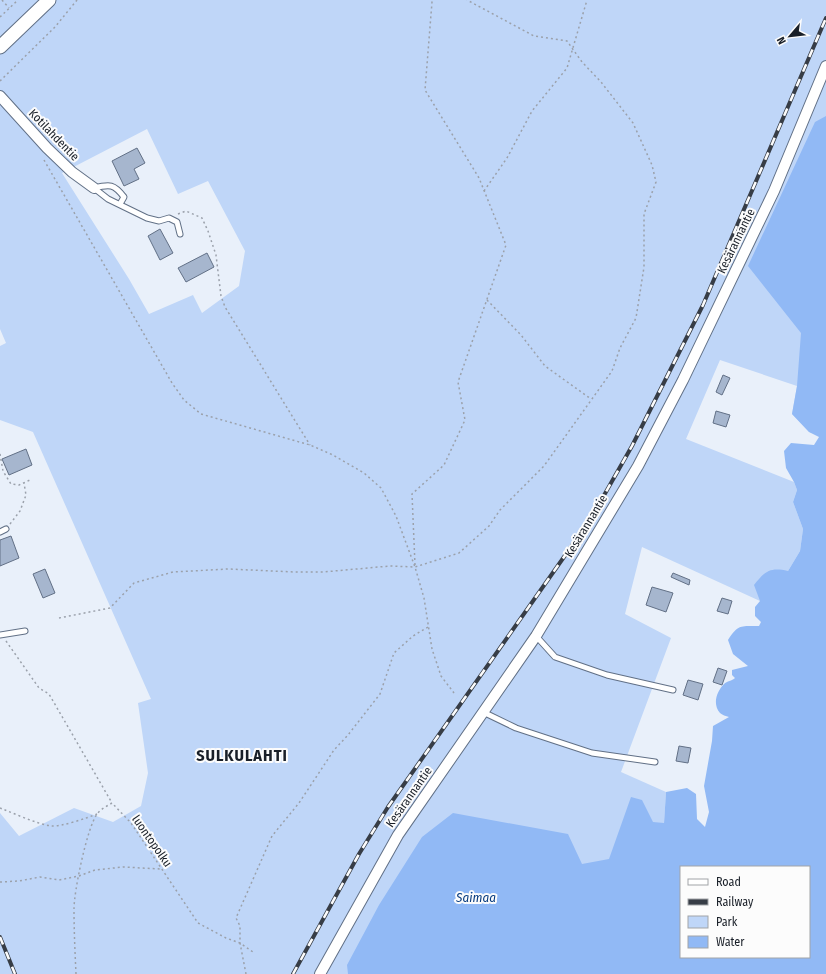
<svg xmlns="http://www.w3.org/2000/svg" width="826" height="974" font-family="'Fira Sans Condensed',sans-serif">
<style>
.green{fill:#bfd6f8;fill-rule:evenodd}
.water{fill:#91b9f5;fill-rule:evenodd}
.building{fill:#a6b6ce;stroke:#627086}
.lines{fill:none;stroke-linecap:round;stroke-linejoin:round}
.service-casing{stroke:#617086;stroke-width:7}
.minor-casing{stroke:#617086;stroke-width:12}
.secondary-casing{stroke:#617086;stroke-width:15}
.path{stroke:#9ba1ab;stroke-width:1.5;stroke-dasharray:2 3;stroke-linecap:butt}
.service{stroke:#fff;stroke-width:5}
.minor{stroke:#fff;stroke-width:10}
.secondary{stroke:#fff;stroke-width:13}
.rail-casing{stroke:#373d46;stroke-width:4}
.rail{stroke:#fcfcfc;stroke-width:2.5;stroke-dasharray:8;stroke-linecap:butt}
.labels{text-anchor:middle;stroke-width:4;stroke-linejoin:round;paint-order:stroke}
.street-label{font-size:12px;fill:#191f28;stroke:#fcfcfc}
.water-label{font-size:13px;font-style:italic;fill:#073b7f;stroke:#fcfcfc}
.district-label{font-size:16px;font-weight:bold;letter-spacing:1px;fill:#191f28;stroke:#fcfcfc}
</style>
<rect width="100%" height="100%" fill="#e9f0fa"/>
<path class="green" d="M0 0H826V436L809 432 792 414 797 386 720 360 686 439 794 482 797 490 793 502 803 529 800 551 788 571 760 601 642 547 625 614 671 638 621 772 666 792 664 823 524 974H0V813L19 836 74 808 113 822 141 806 148 773 138 703 151 699 33 432 0 420V346L6 343 0 329ZM147 129 178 194 208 181 245 251 239 286 202 313 193 295 149 314 129 279 62 173Z"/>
<path class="water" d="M826 116V974H348L347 965 379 905 422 837 453 813 568 834 582 864 609 859 631 797 642 800 653 822 664 823 666 792 687 788 696 794 697 819 705 827 709 812 704 786 712 741 713 726 729 717C726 716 722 715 720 713 712 704 717 691 724 684 727 681 732 681 735 678L732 675V670L748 666 733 654 728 640C738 624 741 626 759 626L761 622 755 616V607L760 601 754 585C765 571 770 567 788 571L800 551 803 529 793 502 797 490 794 482 786 468 784 451 791 443 814 445 819 437 809 432 792 414 797 386 801 333 748 266 815 122ZM681 867H809V957H681Z"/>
<g class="building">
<polygon points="137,148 145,163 134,169 139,179 124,186 112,161"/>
<polygon points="160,229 173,253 160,260 148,236"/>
<polygon points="207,253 214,267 186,282 178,268"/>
<polygon points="723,375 730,378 722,395 716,392"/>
<polygon points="716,411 730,415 726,427 713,423"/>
<polygon points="26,449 32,465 9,475 2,459"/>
<polygon points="11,536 19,558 0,566 0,540"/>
<polygon points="45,569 55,593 43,598 33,574"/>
<polygon points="673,573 690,580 689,585 671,577"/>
<polygon points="652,587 673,593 666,612 646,605"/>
<polygon points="722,598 732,601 728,614 717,611"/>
<polygon points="718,668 727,671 722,685 713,682"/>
<polygon points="688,680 703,684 698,700 683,695"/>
<polygon points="679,746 691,748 688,763 676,761"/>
</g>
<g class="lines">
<g class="service-casing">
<g id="service">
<polyline points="94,188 108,199 147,218 159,221 169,218 177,222 180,234"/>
<path d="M94 188C110 184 114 184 124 197L120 204"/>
<polyline points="0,532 6,529"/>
<polyline points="0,635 25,631"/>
<polyline points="536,636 555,657 607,675 673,690"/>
<polyline points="483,712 516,728 592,753 655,762"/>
</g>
</g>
<g class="minor-casing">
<g id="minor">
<polyline points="0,96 47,148 72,172 94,188"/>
<polyline points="320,974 398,835 536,636 638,466 683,380 774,191 826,66"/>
</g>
</g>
<g class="secondary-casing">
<polyline id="secondary" points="0,47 49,0"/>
</g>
<g class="path">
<polyline points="2,0 9,8"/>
<polyline points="0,17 18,0"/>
<polyline points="0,81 55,27 77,0"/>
<polyline points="44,160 172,383 184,400 201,414 310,445 333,455 364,473 381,488 396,516 415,567 424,598 432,649 441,676 454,693"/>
<polyline points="484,191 507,158 532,111 567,68 587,0"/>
<polyline points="178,214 186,211 202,218 208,231 216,255 221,296 225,307 310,445"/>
<polyline points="487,300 521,335 545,366 591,399"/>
<polyline points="0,454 3,471 11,484 19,485 32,479"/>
<polyline points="10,524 20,511 26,495 24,483"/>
<polyline points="415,565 412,494 444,465 465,420 458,382 506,245 479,178 425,90 432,2 433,0"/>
<polyline points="59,618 110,608 134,583 173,572 228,569 295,572 323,572 390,566 415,567 459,553 489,526 500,510 544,466 612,371 620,348 636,318 644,267 644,214 656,182 652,165 633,123 601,82 582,62 567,41 534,36 467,0"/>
<polyline points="6,641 39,688 49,694 112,803"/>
<path d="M0 808C16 814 34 823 51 826 61 827 87 818 97 814"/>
<polyline points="0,882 19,881 40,877 59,880 79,876 95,870 123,867 161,869"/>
<path d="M76 974C75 952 74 931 74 909 74 891 87 828 97 814 101 809 107 806 112 803L131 823 198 923 226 938 240 943 253 952"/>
<polyline points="246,974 240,943 240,926 236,918 272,836 299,803 334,750 348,735 380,694 394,653 413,636 428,627"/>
</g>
<use href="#service" class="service"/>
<use href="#minor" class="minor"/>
<use href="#secondary" class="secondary"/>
<g class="rail-casing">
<g id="rail">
<polyline points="0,937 15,974"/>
<polyline points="293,974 359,854 388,807 590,520 632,446 703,305 826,18"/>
</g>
</g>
<use href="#rail" class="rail"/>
</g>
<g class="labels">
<g class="street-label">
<text transform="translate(54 135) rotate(46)" y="4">Kotilahdentie</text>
<text transform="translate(736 241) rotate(-64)" y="4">Kesärannantie</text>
<text transform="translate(586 526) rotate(-59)" y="4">Kesärannantie</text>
<text transform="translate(409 797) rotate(-55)" y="4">Kesärannantie</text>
<text transform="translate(152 841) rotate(55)" y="4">luontopolku</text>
</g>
<g class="water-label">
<text x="476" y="902">Saimaa</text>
</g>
<g class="district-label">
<text x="242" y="761">SULKULAHTI</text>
</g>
</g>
<rect x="680" y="866" width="130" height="92" fill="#fcfcfc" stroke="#a1a4a7"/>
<rect x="688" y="879" width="20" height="6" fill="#ffffff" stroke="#a1a4a7"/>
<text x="716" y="886" font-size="12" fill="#191f28">Road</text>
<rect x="688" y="899" width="20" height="6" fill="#373d46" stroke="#a1a4a7"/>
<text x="716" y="906" font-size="12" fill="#191f28">Railway</text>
<rect x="688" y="916" width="20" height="12" fill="#bfd6f8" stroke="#a1a4a7"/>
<text x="716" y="926" font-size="12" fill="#191f28">Park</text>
<rect x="688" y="936" width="20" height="12" fill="#91b9f5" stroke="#a1a4a7"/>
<text x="716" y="946" font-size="12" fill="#191f28">Water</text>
<g transform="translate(790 36) rotate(242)" stroke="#fcfcfc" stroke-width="3" paint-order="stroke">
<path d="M0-3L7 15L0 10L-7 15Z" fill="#191f28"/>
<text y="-6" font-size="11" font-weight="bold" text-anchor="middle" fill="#191f28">N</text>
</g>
</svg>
